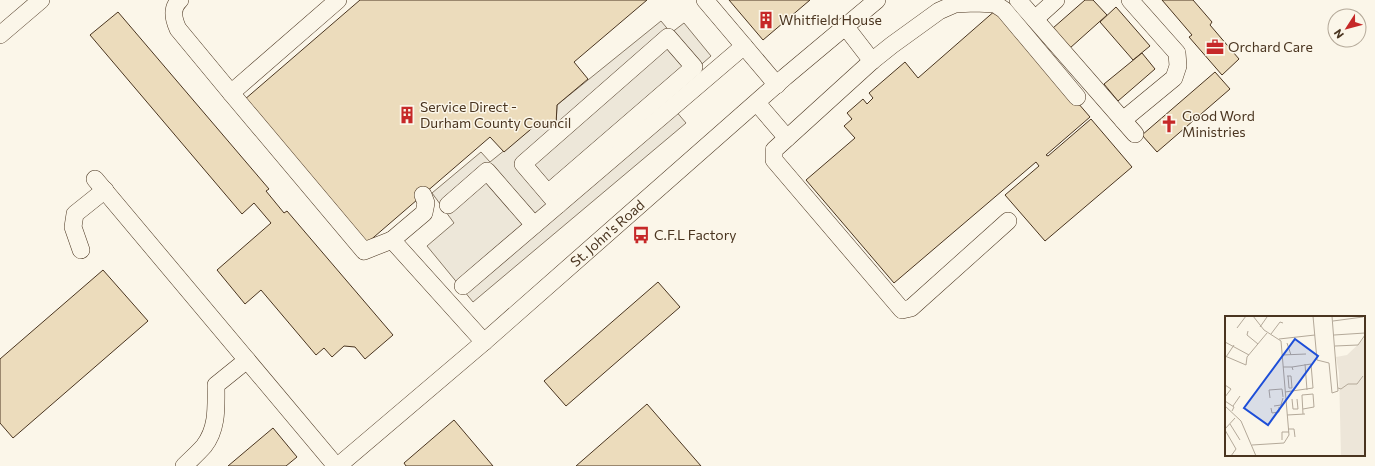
<svg xmlns="http://www.w3.org/2000/svg" width="1375" height="466" font-family="Commissioner,sans-serif">
<style>
.parking{fill:#ede7d9;stroke:#887966}
.building{fill:#ecdcbc;stroke:#4a3520}
.lines{fill:none;stroke-linecap:round;stroke-linejoin:round}
.minor-casing{stroke:#4a3520;stroke-width:18}
.minor{stroke:#fbf6e9;stroke-width:17}
.labels{text-anchor:middle;stroke-width:3;stroke-linejoin:round;paint-order:stroke}
.poi-label{font-size:14px;fill:#4a3520;stroke:#fbf6e9;text-anchor:start}
.street-label{font-size:14px;fill:#4a3520;stroke:#fbf6e9}
.inset-road{fill:none;stroke:#b4a999;stroke-width:1}
.view{fill:#1d4ed8;fill-opacity:0.15;stroke:#1d4ed8;stroke-width:2}
.inset-edge{fill:none;stroke:#4a3520;stroke-width:2}
</style>
<rect width="100%" height="100%" fill="#fbf6e9"/>
<polygon class="parking" points="661,21 671,33 684,23 711,56 664,97 686,123 473,302 427,246 454,223 432,193 481,152 490,162 537,124 556,125 557,105"/>
<g class="building">
<polygon points="360,0 647,0 574,62 588,79 557,105 556,125 537,124 504,152 490,137 367,243 244,100"/>
<polygon points="729,0 810,0 763,40"/>
<polygon points="1085,0 1093,0 1107,15 1070,48 1053,28"/>
<polygon points="1162,0 1193,0 1212,22 1210,25 1239,59 1222,75 1189,37 1192,35"/>
<polygon points="1116,7 1150,46 1133,60 1100,22"/>
<polygon points="997,9 1090,117 1046,155 1048,156 1091,119 1132,167 1045,241 1005,195 1039,166 1036,162 894,283 806,180 855,138 844,126 852,119 847,113 863,99 867,104 873,98 869,93 905,62 918,78"/>
<polygon points="118,12 269,189 266,191 284,213 287,211 393,335 365,359 355,347 344,346 332,357 324,348 316,355 261,290 245,304 217,270 271,223 254,203 242,214 90,35"/>
<polygon points="1142,53 1155,69 1118,101 1104,84"/>
<polygon points="1215,72 1230,89 1157,152 1142,135"/>
<polygon points="103,270 148,321 13,438 0,423 0,359"/>
<polygon points="658,282 680,307 566,406 544,381"/>
<polygon points="647,404 701,466 576,466"/>
<polygon points="454,420 493,466 406,466 404,463"/>
<polygon points="273,428 297,457 286,466 228,466"/>
</g>
<g class="lines">
<g class="minor-casing">
<g id="minor">
<path d="M180 0C171 8 173 18 178 29L231 93 364 251 392 240"/>
<polyline points="705,0 777,85"/>
<polyline points="1018,0 1135,134"/>
<polyline points="1035,19 1056,0"/>
<polyline points="845,26 872,61 892,45 939,11 955,4 975,3 995,4 1004,10 1077,97"/>
<polyline points="0,35 41,0"/>
<polyline points="872,61 774,150 774,160 902,310 911,308 1008,221"/>
<polyline points="231,93 338,0"/>
<polyline points="757,103 787,138"/>
<polyline points="1123,120 1174,78 1178,66 1177,53 1130,0"/>
<polyline points="95,179 336,466"/>
<polyline points="548,193 694,67 668,37 523,164 558,205"/>
<polyline points="423,195 426,203 424,213 392,240 484,342"/>
<polyline points="448,205 487,171 534,225"/>
<polyline points="81,250 73,227 75,214 105,190"/>
<polyline points="463,286 744,46"/>
<path d="M184 466C191 459 198 453 204 446 218 428 216 406 216 385L247 360"/>
<path id="s1" d="M338 466 484 342 785 77 877 0"/>
</g>
</g>
<use href="#minor" class="minor"/>
</g>
<defs>
<g id="building-bare" transform="scale(1.38)"><path d="M-4-6H4V6H1V3H-1V6H-4ZM-2.5-4.3h1.7v1.8h-1.7ZM.8-4.3h1.7v1.8H.8ZM-2.5-1h1.7V.8h-1.7ZM.8-1h1.7V.8H.8Z" fill="#c62828" stroke="#fbf6e9" stroke-width="2.5" paint-order="stroke"/></g>
<g id="office-bare" transform="scale(1.38)"><path d="M-6-3h4V-5.5h4V-3h4V5H-6ZM-1-4.5V-3h2v-1.5ZM-6 0V1H6V0Z" fill="#c62828" stroke="#fbf6e9" stroke-width="2.5" paint-order="stroke"/></g>
<g id="church-bare" transform="scale(1.38)"><path d="M-1.2-6h2.4v3.5h3.3v2.4h-3.3V6h-2.4V-.1h-3.3v-2.4h3.3Z" fill="#c62828" stroke="#fbf6e9" stroke-width="2.5" paint-order="stroke"/></g>
<g id="bus-bare" transform="scale(1.38)"><path d="M-5-6H5V4H4V6H2V4H-2V6H-4V4H-5ZM-3.5-4V0h7V-4ZM-3.5 1.2v1.5H-2V1.2ZM2 1.2v1.5H3.5V1.2Z" fill="#c62828" stroke="#fbf6e9" stroke-width="2.5" paint-order="stroke"/></g>
</defs>
<g fill-rule="evenodd">
<use href="#building-bare" x="766" y="20"/>
<use href="#office-bare" x="1215" y="47"/>
<use href="#building-bare" x="407" y="115"/>
<use href="#church-bare" x="1169" y="124"/>
<use href="#bus-bare" x="641" y="235"/>
</g>
<g class="labels">
<g class="poi-label">
<text x="779" y="25">Whitfield House</text>
<text x="1228" y="52">Orchard Care</text>
<text x="420" y="112">Service Direct -<tspan x="420" dy="16">Durham County Council</tspan></text>
<text x="1182" y="121">Good Word<tspan x="1182" dy="16">Ministries</tspan></text>
<text x="654" y="240">C.F.L Factory</text>
</g>
<g class="street-label">
<text dy="5" stroke="none"><textPath href="#s1" startOffset="356">St. John's Road</textPath></text>
</g>
</g>
<g transform="translate(1225 316)">
<rect width="140" height="140" fill="#fbf6e9"/>
<path d="M140 22V140H116L114 57 111 41 122 39Z" fill="#ede6d9"/>
<path class="inset-road" d="M88 0 92 44 104 47 107 77 113 75 108 13M107 0 108 13M108 5 138 1M35 11 42 1M12 12 21 0M23 15 22 19 33 28M46 18 55 6 58 7M109 19 140 17M54 23 90 19M0 26 24 39M62 27 66 39M110 30 133 29 140 19M57 39 81 38M0 40 21 49 22 41 42 17M1 41 9 29M80 48 82 74M58 51H67L68 54M62 60H66L67 72H64L63 60M0 69 6 73 0 81M113 72 116 73 123 68H132L138 60M60 76 88 72 86 48 67 51M45 82 44 74 57 73 58 81M67 83 68 93H73L72 83M0 85 9 91 7 95M0 90 16 105 31 140M8 90 15 80M49 90 56 89 58 82M46 92 47 97 54 96V91M78 93 89 91 88 78 77 79V80L78 98M62 99 80 98M5 108 15 124M0 113 10 102M63 113H69L70 121M0 114 11 133 6 140M57 124V116H64M27 129 59 127 64 119 56 25 39 14 28 0"/>
<path class="view" d="M70 23 93 40 43 109 19 92Z"/>
<rect width="140" height="140" class="inset-edge"/>
</g>
<g transform="translate(1347 28) rotate(234)"><circle r="19" fill="#fbf6e9" stroke="#b4a999"/>
<path d="M0-3L7 15L0 10L-7 15Z" fill="#c62828"/>
<text y="-6" font-size="11" font-weight="bold" text-anchor="middle" fill="#4a3520">N</text>
</g>
</svg>
